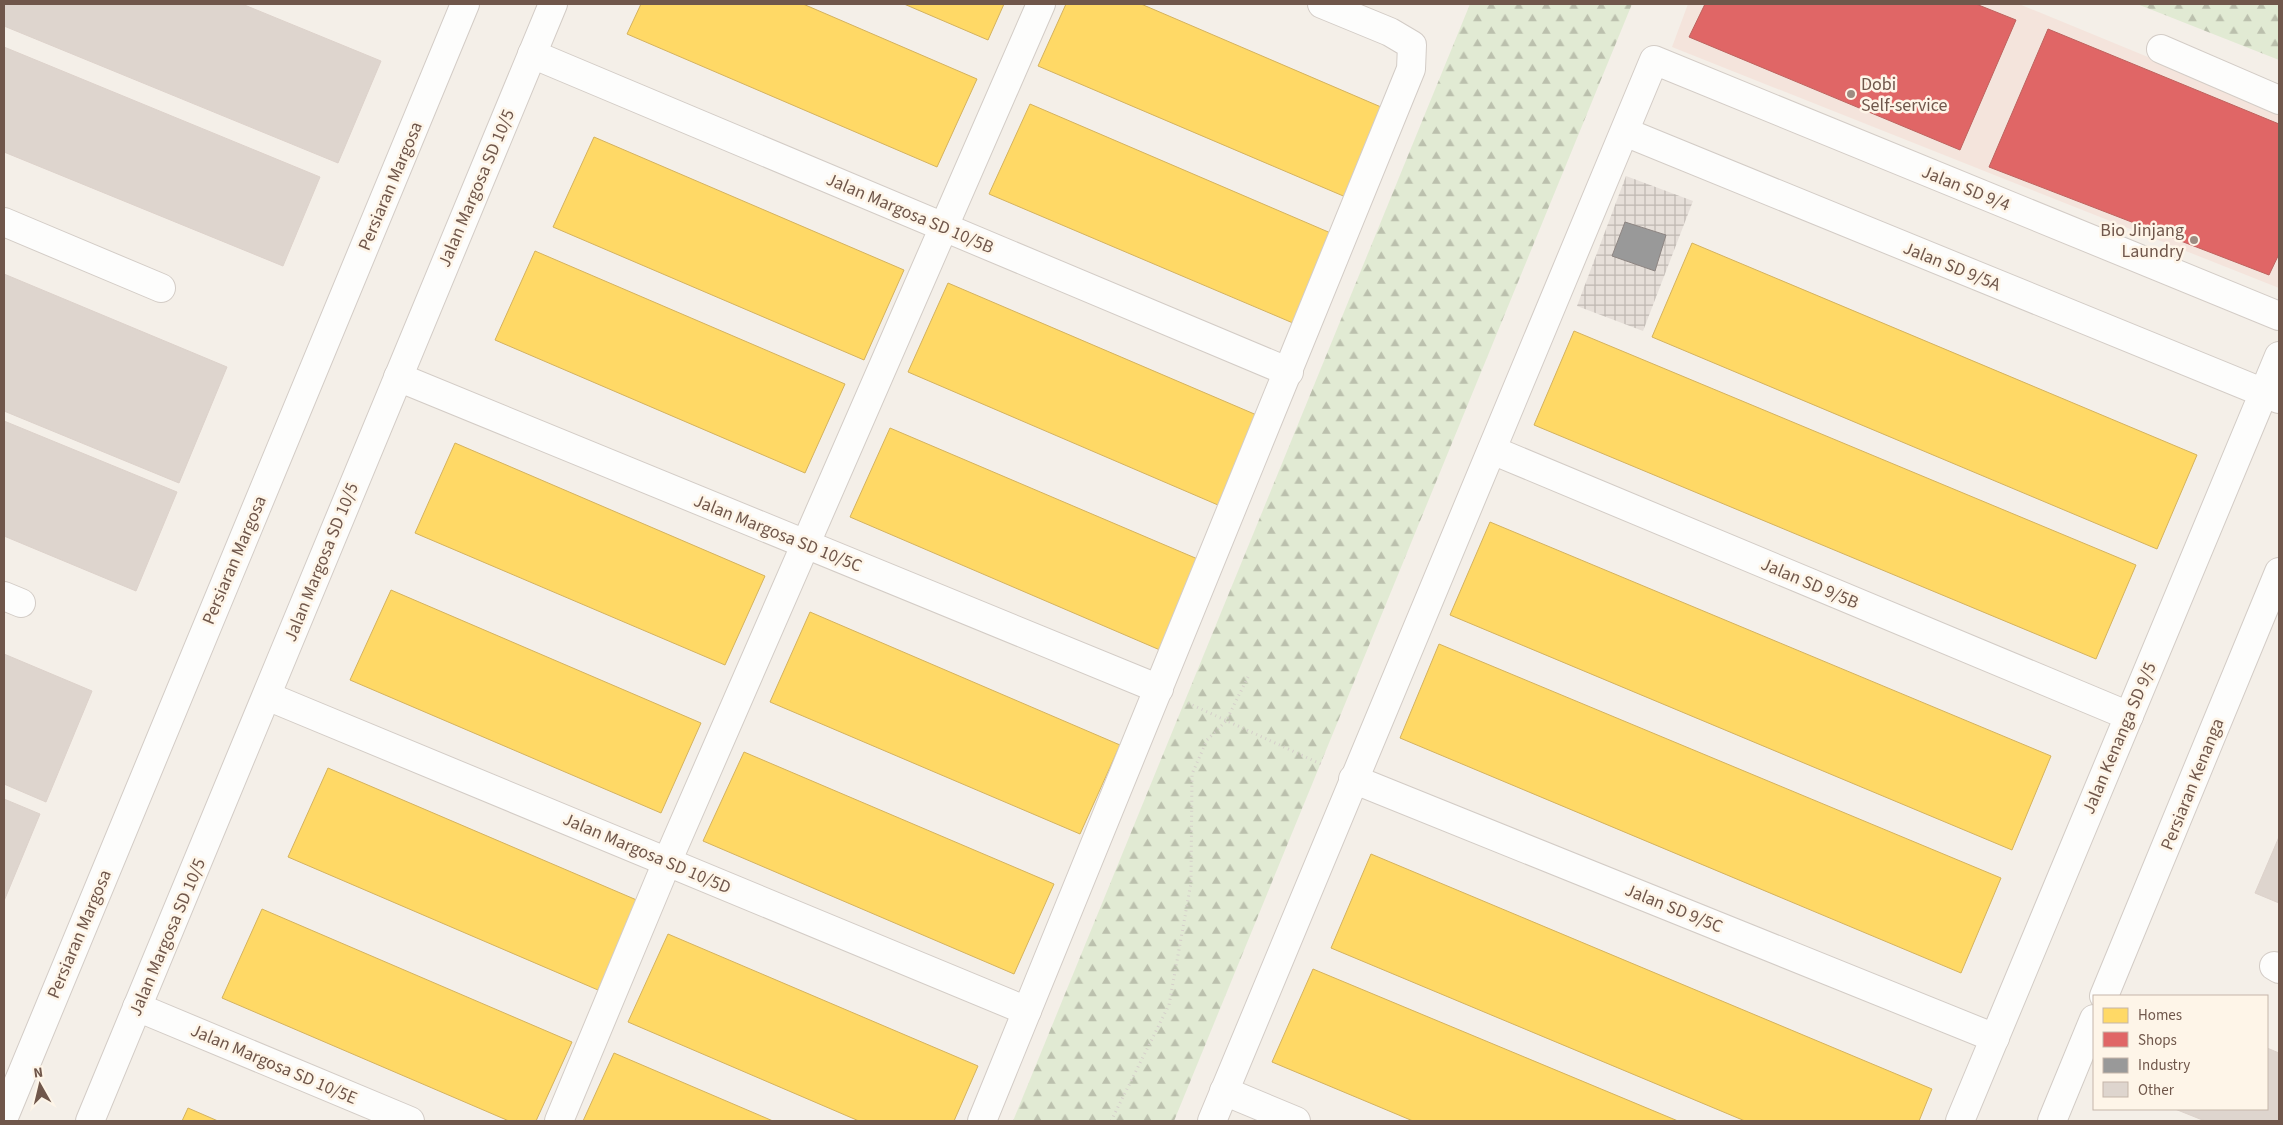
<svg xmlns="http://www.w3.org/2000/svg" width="2283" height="1125" font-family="'Source Sans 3',sans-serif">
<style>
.commercial{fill:#f4e4dc}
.industrial{fill:url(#industrial-grid)}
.forest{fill:url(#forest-firs)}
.homes{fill:#ffd966;stroke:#d4b25e}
.shops{fill:#e06666;stroke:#be625e}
.industry{fill:#999;stroke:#8d8582}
.building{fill:#ded5ce;stroke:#ddd2cb}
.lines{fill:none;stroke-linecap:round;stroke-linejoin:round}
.minor-casing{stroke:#d3ccc6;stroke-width:30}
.path{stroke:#d5cfca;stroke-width:3;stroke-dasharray:1 4;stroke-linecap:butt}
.minor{stroke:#fdfdfc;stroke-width:28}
.poi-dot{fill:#9e8c82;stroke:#fef5e8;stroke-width:2}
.labels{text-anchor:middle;stroke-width:5;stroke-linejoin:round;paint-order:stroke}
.poi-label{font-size:18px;fill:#70574b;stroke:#fef5e8;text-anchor:start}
.street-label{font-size:18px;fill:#70574b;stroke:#fef5e8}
</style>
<defs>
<pattern id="industrial-grid" width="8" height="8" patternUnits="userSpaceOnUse" patternTransform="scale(1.25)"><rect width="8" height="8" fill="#e6dfd9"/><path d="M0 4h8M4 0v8" fill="none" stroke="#bfb8b2"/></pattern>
<pattern id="forest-firs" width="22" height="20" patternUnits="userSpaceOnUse" patternTransform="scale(1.25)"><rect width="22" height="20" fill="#e1ead3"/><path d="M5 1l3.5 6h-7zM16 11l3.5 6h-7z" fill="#bbc0ad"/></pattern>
</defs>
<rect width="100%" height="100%" fill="#f4efe8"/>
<polygon class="commercial" points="1688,4 2019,4 2279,111 2279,288 1672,47"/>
<polygon class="industrial" points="1626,176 1693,201 1643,331 1577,306"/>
<g class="forest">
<polygon points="1470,4 1632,4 1174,1121 1013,1121"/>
<polygon points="2137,4 2279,4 2279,60"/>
</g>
<g class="homes">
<polygon points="641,4 803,4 977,79 937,167 627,34"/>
<polygon points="904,4 1004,4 988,40"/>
<polygon points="1066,4 1141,4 1388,110 1348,198 1038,66"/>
<polygon points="1030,104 1340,237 1300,326 989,194"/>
<polygon points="594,137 904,270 864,360 553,227"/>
<polygon points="1692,243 2197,455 2157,549 1652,337"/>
<polygon points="535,251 845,384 805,473 495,340"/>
<polygon points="948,283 1259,416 1218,505 908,372"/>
<polygon points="1574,331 2136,565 2096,659 1534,425"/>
<polygon points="890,428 1200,560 1160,650 850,517"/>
<polygon points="455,443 765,576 725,665 415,533"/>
<polygon points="1490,522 2051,756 2012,850 1450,615"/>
<polygon points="391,590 701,723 661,813 350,680"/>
<polygon points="810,612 1120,745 1080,834 770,702"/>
<polygon points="1439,644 2001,878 1961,973 1400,738"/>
<polygon points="744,752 1054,884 1014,974 703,841"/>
<polygon points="328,768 639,901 598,990 288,857"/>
<polygon points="1371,854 1932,1089 1919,1121 1745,1121 1331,948"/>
<polygon points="262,909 572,1042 536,1121 509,1121 222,998"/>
<polygon points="668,934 978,1066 954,1121 859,1121 628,1022"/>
<polygon points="1313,969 1678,1121 1413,1121 1272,1062"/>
<polygon points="614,1053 773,1121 583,1121"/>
<polygon points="188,1108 218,1121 182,1121"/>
</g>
<g class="shops">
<polygon points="1705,4 1976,4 2016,20 1960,150 1689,37"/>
<polygon points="2048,29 2279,124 2279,254 2269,275 1989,167"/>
</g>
<polygon class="industry" points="1625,222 1666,235 1655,271 1612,256"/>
<g class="building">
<polygon points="4,4 242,4 381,61 338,163 4,26"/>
<polygon points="4,47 320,177 283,266 4,152"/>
<polygon points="4,274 227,367 179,483 4,411"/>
<polygon points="4,421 177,492 136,591 4,536"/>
<polygon points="4,654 92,691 46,802 4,784"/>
<polygon points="4,799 40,814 4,901"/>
<polygon points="2279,837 2279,903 2255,893"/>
<polygon points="2267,1048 2279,1053 2279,1121 2205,1121 2175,1109 2267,1109"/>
</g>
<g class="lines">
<g class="minor-casing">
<g id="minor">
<polyline points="2161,49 2279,100"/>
<polyline points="532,54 1289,372"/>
<polyline points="1625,132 2279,399"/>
<polyline points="4,222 161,288"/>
<polyline points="398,377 1159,689"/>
<polyline points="1492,450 2129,716"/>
<polyline points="4,596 21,603"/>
<polyline points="267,696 1027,1011"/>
<polyline points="1353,779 1995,1038"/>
<polyline points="2274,966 2279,969"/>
<polyline points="2104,996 2279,572"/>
<polyline points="137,1007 410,1121"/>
<polyline points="1224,1091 1296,1121"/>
<polyline points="4,1117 465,4"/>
<polyline points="90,1121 553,4"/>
<polyline points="559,1121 667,862 1041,4"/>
<polyline points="982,1121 1411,69 1412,45 1390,32 1322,4"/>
<polyline points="1212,1121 1654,60 2279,316"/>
<polyline points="1960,1121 2279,356"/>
<polyline points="2052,1121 2094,1019"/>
</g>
</g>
<g class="path">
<polyline points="1188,703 1323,765"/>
<polyline points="1111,1121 1169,1005 1191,883 1192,774 1207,740 1226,721 1248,677"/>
</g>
<use href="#minor" class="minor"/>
</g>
<g class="poi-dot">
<circle cx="1851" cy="94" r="5"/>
<circle cx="2194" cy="240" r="5"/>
</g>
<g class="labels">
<g class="poi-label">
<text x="1861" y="90">Dobi<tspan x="1861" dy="21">Self-service</tspan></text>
<text x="2184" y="236" text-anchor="end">Bio Jinjang<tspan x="2184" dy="21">Laundry</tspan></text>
</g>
<g class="street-label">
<text transform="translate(390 186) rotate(-67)" y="6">Persiaran Margosa</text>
<text transform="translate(476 188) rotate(-67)" y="6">Jalan Margosa SD 10/5</text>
<text transform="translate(1966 188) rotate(22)" y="6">Jalan SD 9/4</text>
<text transform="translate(910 213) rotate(23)" y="6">Jalan Margosa SD 10/5B</text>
<text transform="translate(1952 266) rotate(22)" y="6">Jalan SD 9/5A</text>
<text transform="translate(778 533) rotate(22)" y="6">Jalan Margosa SD 10/5C</text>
<text transform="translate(234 560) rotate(-67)" y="6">Persiaran Margosa</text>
<text transform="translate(321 562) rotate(-68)" y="6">Jalan Margosa SD 10/5</text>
<text transform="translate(1810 583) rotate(23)" y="6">Jalan SD 9/5B</text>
<text transform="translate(2119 738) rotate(-67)" y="6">Jalan Kenanga SD 9/5</text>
<text transform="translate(2192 784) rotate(-68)" y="6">Persiaran Kenanga</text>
<text transform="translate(647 853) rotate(23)" y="6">Jalan Margosa SD 10/5D</text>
<text transform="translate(1674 908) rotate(22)" y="6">Jalan SD 9/5C</text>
<text transform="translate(79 934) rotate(-67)" y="6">Persiaran Margosa</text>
<text transform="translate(167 937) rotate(-67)" y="6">Jalan Margosa SD 10/5</text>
<text transform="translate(274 1064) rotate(23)" y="6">Jalan Margosa SD 10/5E</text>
</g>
</g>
<rect width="2283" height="1125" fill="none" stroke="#70574b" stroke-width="10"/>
<rect x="2093" y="995" width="175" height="115" fill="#fef5e8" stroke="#c5b6a9"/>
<rect x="2103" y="1008" width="25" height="15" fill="#ffd966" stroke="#c5b6a9"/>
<text x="2138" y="1020" font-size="15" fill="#70574b">Homes</text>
<rect x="2103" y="1032" width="25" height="15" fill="#e06666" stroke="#c5b6a9"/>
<text x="2138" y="1045" font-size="15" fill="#70574b">Shops</text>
<rect x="2103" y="1058" width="25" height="15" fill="#999999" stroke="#c5b6a9"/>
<text x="2138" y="1070" font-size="15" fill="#70574b">Industry</text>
<rect x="2103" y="1082" width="25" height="15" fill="#ded5ce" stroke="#c5b6a9"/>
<text x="2138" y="1095" font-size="15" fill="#70574b">Other</text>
<g transform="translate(40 1085) rotate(352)" stroke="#fef5e8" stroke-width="4" paint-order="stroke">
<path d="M0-4L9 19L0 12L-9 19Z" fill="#70574b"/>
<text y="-8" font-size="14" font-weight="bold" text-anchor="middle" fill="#70574b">N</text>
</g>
</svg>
